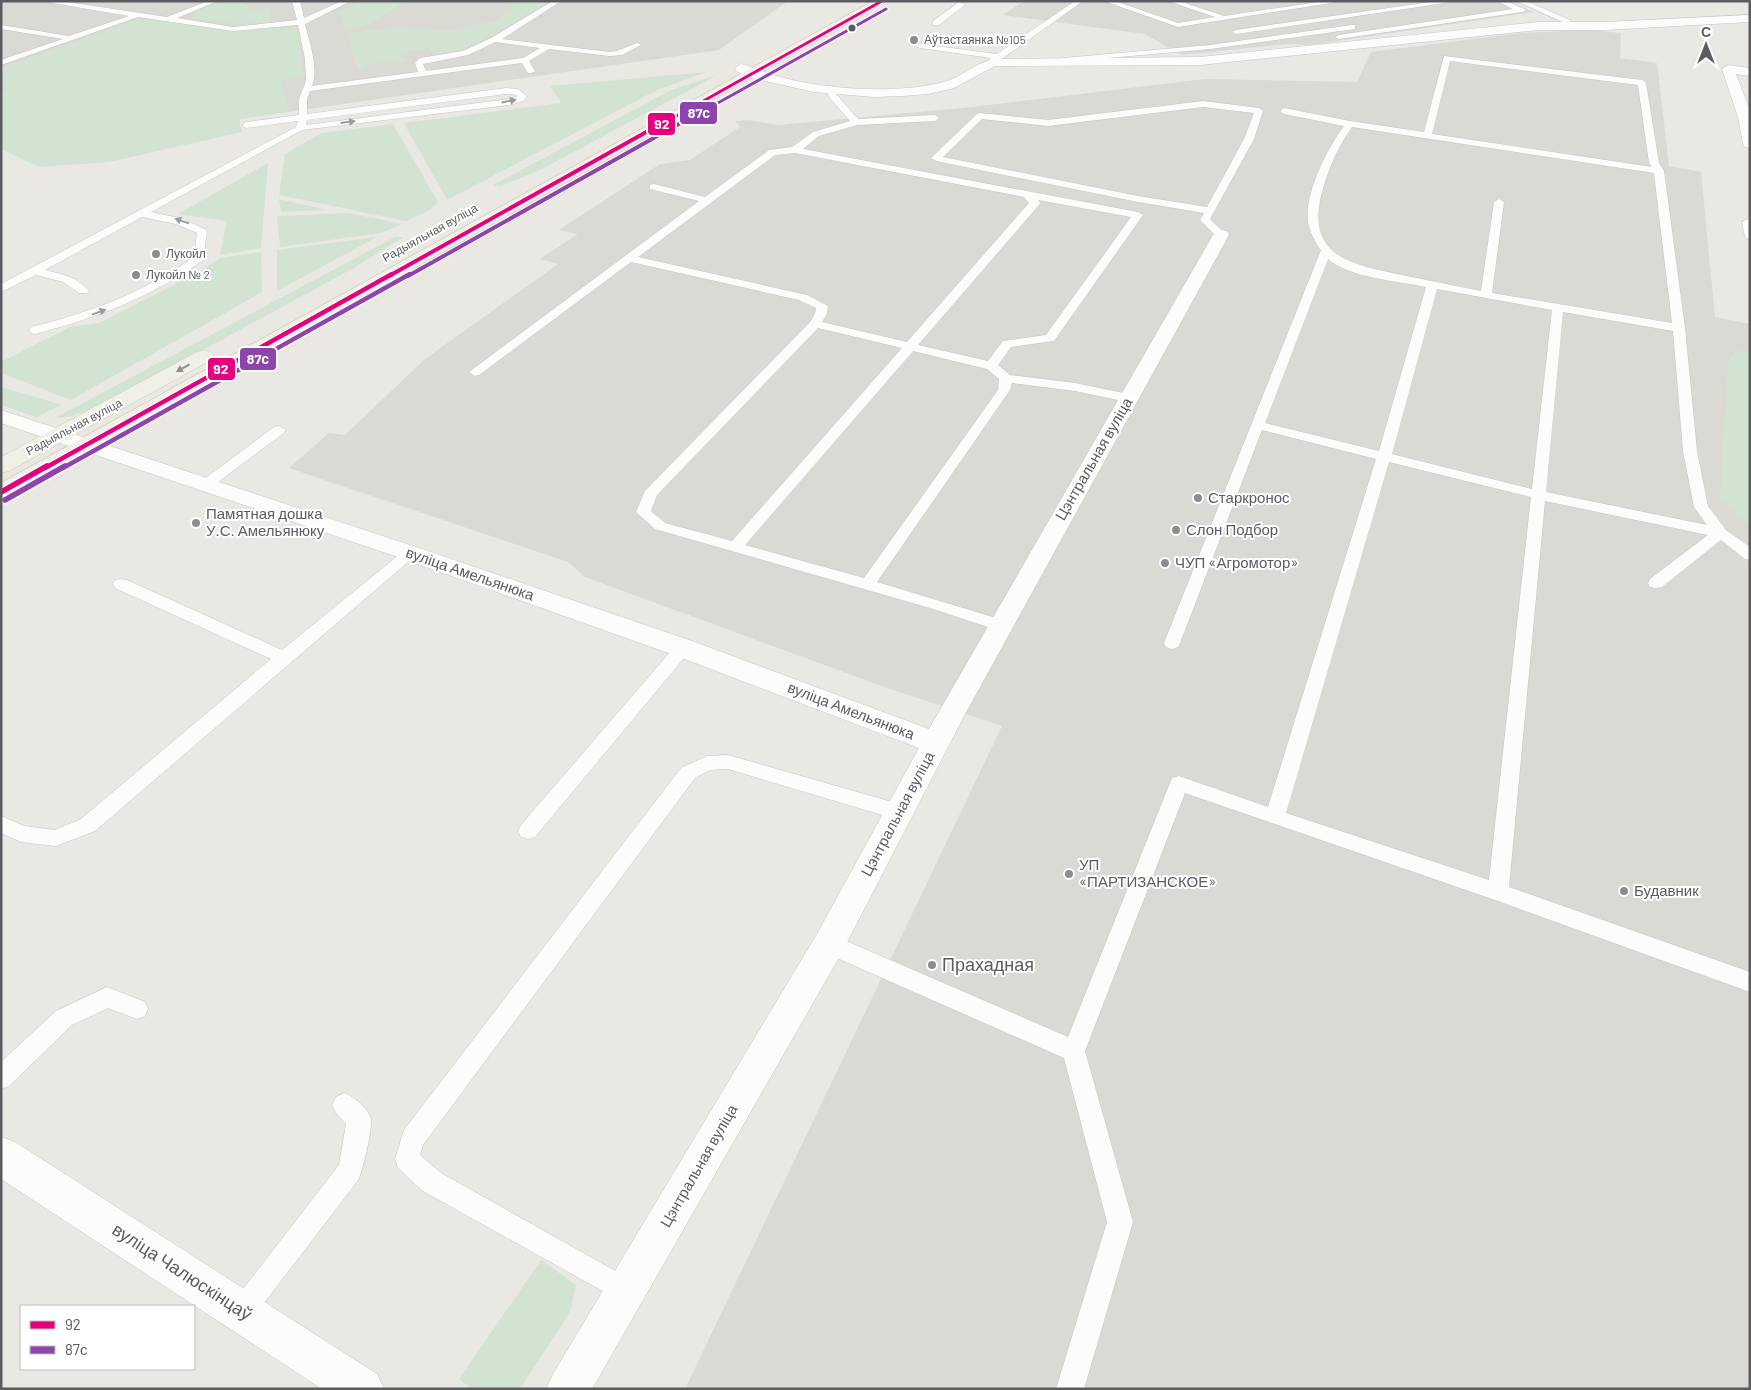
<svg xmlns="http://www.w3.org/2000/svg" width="1751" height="1390" font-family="Barlow,sans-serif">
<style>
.industrial{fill:#dad9d4}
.green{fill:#d2e4d1}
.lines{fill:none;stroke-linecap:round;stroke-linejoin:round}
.service-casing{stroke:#c6c6c5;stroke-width:1}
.minor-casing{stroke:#c6c6c5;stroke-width:1}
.primary-casing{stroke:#cfcab3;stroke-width:1}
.service{fill:#fcfcfb;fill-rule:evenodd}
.minor{fill:#fcfcfb;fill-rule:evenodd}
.primary{fill:#f1f0e6;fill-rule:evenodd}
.bus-1-far3-casing{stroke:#fff;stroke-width:5}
.bus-1-far2-casing{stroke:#fff;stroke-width:5.5}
.bus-1-far1-casing{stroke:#fff;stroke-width:7}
.bus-1-casing{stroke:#fff;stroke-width:9}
.bus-2-far3-casing{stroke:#fff;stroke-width:5}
.bus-2-far2-casing{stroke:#fff;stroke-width:5.5}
.bus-2-far1-casing{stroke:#fff;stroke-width:7}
.bus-2-casing{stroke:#fff;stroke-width:9}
.bus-1-far3{stroke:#e5007d;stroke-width:3}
.bus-1-far2{stroke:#e5007d;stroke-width:4}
.bus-1-far1{stroke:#e5007d;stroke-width:4.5}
.bus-1{stroke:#e5007d;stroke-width:5.5}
.bus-2-far3{stroke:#8e44ad;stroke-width:3}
.bus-2-far2{stroke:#8e44ad;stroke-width:4}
.bus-2-far1{stroke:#8e44ad;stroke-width:4.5}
.bus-2{stroke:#8e44ad;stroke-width:5.5}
.oneway{fill:#9b9c9e}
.oneway2{fill:#8f908f}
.bus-dot{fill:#5a5c60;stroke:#fff;stroke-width:2}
.poi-dot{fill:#8c8d8e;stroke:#fff;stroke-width:2}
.labels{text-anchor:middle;stroke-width:4;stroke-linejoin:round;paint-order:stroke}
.far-poi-label{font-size:12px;fill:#5a5c60;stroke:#fff;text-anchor:start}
.far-street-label{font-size:12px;fill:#5a5c60;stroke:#fff}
.street-label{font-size:15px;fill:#5a5c60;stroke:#fff}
.poi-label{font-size:15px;fill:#5a5c60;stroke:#fff;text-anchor:start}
.near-poi-label{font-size:18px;fill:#5a5c60;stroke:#fff;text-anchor:start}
.near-street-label{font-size:18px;fill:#5a5c60;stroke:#fff}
.line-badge{stroke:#fff;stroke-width:2}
.badge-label{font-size:14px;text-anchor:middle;font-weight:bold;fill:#fff}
</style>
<rect width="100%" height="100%" fill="#e9e8e3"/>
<g class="industrial">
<polygon points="1,1 788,1 719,50 168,129 1,127"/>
<polygon points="1024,1 1507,1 1534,12 1310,45 1287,44 1182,55 1145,34 1003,15"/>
<polygon points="1586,30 1621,33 1620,58 1657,63 1669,166 1701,172 1715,317 1750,324 1750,1389 685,1389 1002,726 887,688 585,577 568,562 289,468 329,433 345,435 425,359 558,264 540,259 578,234 559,230 660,164 690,160 740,127 735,121 748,120 779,125 972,107 1205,79 1357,82 1371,52 1522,33"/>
</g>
<g class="green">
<polygon points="223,1 246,1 244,5 250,9 269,9 270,22 236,24 193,18 192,13"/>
<polygon points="362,1 406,1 372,23 346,30 340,11"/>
<polygon points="505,1 551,1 461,52 433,53 430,48 399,53 407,62 376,63 363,66 366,69 358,70 347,34 398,27 450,30 494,21 512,8"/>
<polygon points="139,19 152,19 233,31 285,26 296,27 304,76 281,82 290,111 239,119 242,132 109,162 39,167 1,149 1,92 9,89 1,87 1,68"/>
<polygon points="707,72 657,90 447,200 404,123 561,103 550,86"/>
<polygon points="717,75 542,169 501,186 493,185 671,90"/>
<polygon points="393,124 438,202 430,210 406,221 279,195 285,154 321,133"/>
<polygon points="268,163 261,248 220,255 227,221 178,214"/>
<polygon points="279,199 326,210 281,212"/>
<polygon points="349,213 402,224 381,233 280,247 277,216"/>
<polygon points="377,237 277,291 277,250"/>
<polygon points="395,237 404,237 352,269 105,403 69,417 55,418"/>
<polygon points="261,252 262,292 71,400 1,373 1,362 70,327 99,323 199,272 220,258"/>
<polygon points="1736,351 1750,351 1750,527 1720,497 1728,361"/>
<polygon points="1,387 62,405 36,417 1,405"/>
<polygon points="541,1260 576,1285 570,1312 520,1389 472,1389 459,1379"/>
</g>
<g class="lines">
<g class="service-casing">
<g id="service">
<path d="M41 1H60L167 17 208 1H218L177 18 233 27 297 20 292 1H300L304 18 342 1H351L305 24C309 42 319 68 312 86L418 72 415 63 420 58 463 51 491 38 553 1H561L502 39 609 52 617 51 637 43 641 45 622 55 609 56 549 49 529 61 535 71 531 73H528L522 63 310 91 307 99V114L506 88 518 89 527 96 523 101 509 105 302 130 151 212 184 219 206 230 207 232 203 260C152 297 96 318 35 334L31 333 29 330 31 327C90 313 144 292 194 257L197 233 176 224 142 217 45 270C61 274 78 277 89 291L87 293H79L63 282 36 275 1 292V284L296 127 298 121 246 128 242 125 246 122 299 115V99L306 81 305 59 298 25 233 31 138 17 1 65V60L63 39 1 29V25L69 36 129 16ZM495 42 540 48 523 58 426 71 423 64 468 55ZM506 94H513L518 96 509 99 306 125 307 120Z"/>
<polygon points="1075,1 1083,1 993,65 986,63 991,58 920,48 916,46 920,44 997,54"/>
<polygon points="1104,1 1115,1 1178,23 1215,17 1168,1 1179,1 1224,16 1325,1 1344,1 1178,27"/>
<polygon points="1438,1 1458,1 1236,34 1232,32 1236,30"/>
<polygon points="1497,1 1507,1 1526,10 1522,12 1339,39 1335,37 1339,35 1513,9"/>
<polygon points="1516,1 1526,1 1572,21 1565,23"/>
<polygon points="959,2 966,4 939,25 933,25 933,21"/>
<polygon points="1352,25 1355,25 1355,29 1210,49 1063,62 1059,60 1063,58 1210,45"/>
<path d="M1444 56 1642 80 1646 83 1659 163 1664 171 1685 328 1697 451 1708 506 1726 530 1750 547V560L1745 559 1721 540 1662 587 1656 588 1650 587 1648 583 1650 579 1708 535 1545 501 1509 887 1750 972V992L1495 900 1185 793 1085 1051 1133 1222 1084 1389H1056L1107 1222 1064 1058 821 951 818 944 821 937 829 935 837 937 1068 1037 1172 778 1179 776 1268 807 1376 459 1262 430 1180 643 1178 647 1172 649 1166 647 1164 643 1321 250C1315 242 1310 232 1308 222 1304 194 1328 147 1344 126L1284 114 1280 111 1284 108 1350 121 1424 132ZM1450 61 1638 85 1649 163 1652 167 1432 134ZM1352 127 1654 173 1672 323 1492 293 1504 202 1499 199 1494 202 1481 291C1454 286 1428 280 1402 275 1351 264 1303 257 1323 189 1329 167 1339 145 1352 127ZM1328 259C1350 278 1398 281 1426 287L1379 451 1265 423ZM1437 289 1552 310 1532 489 1392 454ZM1563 312 1673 331 1683 451 1694 507 1707 525 1546 492ZM1389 462 1531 497 1489 880 1286 813Z"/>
<path d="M830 86 833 87 836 94 858 119 935 115 939 118 935 121 857 125 819 136 803 149 1138 212 1143 215 1054 341 1011 347 998 365 1010 375 1075 383 1128 394 1135 398 1133 401 1128 402 1075 391 1012 383 1010 390 877 582 1006 621 1008 625 1006 629 1000 631 930 608 655 529 636 512 645 491 810 322 815 314 816 308 799 300 631 262 479 375 475 376 469 372 699 201 650 189V185L654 184 705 197 769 150 792 147 813 132 850 121 829 97 826 89ZM795 153 1024 197 1029 203 907 342 822 322 827 314 828 306 807 295 638 257 775 155ZM1038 200 1131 217 1046 335 1003 341 988 361 918 345 1039 205 1040 203ZM818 328 902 348 732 541 665 523 651 511 657 495ZM913 351 987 369 999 379 998 390 864 578 745 545Z"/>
<path d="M1203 101 1259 108 1263 111 1254 139 1210 219 1226 235 1221 238 1217 237 1200 220 1204 213 1138 202 936 161 931 158 977 114 980 113 1048 120ZM1203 107 1254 113 1244 139 1207 207 1138 196 943 157 982 119 1048 126Z"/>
<polygon points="1747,219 1750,220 1750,240 1745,237 1742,222"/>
<polygon points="279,426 286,430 284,433 210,488 200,488 198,485 200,482 274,427"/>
<polygon points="410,548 415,550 418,553 415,556 95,831 56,846 21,842 1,833 1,816 24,826 55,830 81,819 271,659 115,588 113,584 115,580 121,579 127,580 282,650 405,550"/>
<polygon points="683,642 689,644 691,648 689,652 535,837 528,839 521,837 518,831 521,825 677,644"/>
<polygon points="728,755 899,804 906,807 909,812 906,817 899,820 728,769 710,770 695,778 423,1145 420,1155 441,1173 635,1282 639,1291 635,1300 626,1304 423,1191 398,1168 395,1159 404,1130 681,768 707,756"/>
<polygon points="107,987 145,1002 148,1009 145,1016 137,1019 108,1008 72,1025 9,1086 1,1089 1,1062 56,1011"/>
<path d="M344 1093C354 1097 370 1109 371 1120 372 1132 363 1168 359 1179L251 1320 242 1324 233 1320 229 1311 233 1302 339 1165 346 1124 336 1113 332 1105 336 1097Z"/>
</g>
</g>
<g class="minor-casing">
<g id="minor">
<path d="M1750 15V22L1605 30H1539L1200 65 995 66 954 88 928 94 902 96 873 97 814 92 756 79 736 71 735 68 741 64C756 68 770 75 784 78 831 90 897 94 944 82 962 77 976 62 995 59L1200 57 1539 22H1605Z"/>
<polygon points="1728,65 1750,68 1750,76 1736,74 1750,111 1750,148 1745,147 1743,144 1738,117 1722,69"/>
<polygon points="1221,230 1227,231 1229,235 964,716 841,954 592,1389 546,1389 553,1374 817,934 919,748 674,655 401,558 1,423 1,410 419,548 692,641 929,729 1213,235 1215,231"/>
<polygon points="1,1137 15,1142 377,1374 384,1389 322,1389 1,1179"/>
</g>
</g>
<g class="primary-casing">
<g id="primary">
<polygon points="873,1 887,1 9,497 1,499 1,483"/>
<polygon points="204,350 211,352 214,356 211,360 9,471 1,473 1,457 197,352"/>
</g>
</g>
<use href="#service" class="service"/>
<use href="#minor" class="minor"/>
<use href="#primary" class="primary"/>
<g class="bus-1-far3-casing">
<polyline id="bus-1-far3" points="664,123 882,1"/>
</g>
<g class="bus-1-far2-casing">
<polyline id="bus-1-far2" points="389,276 666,121"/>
</g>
<g class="bus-1-far1-casing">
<polyline id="bus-1-far1" points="45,468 392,274"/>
</g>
<g class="bus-1-casing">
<polyline id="bus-1" points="1,492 47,466"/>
</g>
<g class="bus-2-far3-casing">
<polyline id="bus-2-far3" points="682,123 886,9"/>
</g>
<g class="bus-2-far2-casing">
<polyline id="bus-2-far2" points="408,276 684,121"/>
</g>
<g class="bus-2-far1-casing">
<polyline id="bus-2-far1" points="63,468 410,274"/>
</g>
<g class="bus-2-casing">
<polyline id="bus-2" points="5,500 65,466"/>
</g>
<use href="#bus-1-far3" class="bus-1-far3"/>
<use href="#bus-1-far2" class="bus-1-far2"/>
<use href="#bus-1-far1" class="bus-1-far1"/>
<use href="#bus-1" class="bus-1"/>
<use href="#bus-2-far3" class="bus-2-far3"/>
<use href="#bus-2-far2" class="bus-2-far2"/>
<use href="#bus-2-far1" class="bus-2-far1"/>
<use href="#bus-2" class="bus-2"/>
</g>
<defs><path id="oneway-solid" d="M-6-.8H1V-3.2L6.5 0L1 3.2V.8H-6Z" transform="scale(1.25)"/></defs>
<g class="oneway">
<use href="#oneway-solid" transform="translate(509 101) rotate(-11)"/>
<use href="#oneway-solid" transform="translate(348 122) rotate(-7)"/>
<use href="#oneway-solid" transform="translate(182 221) rotate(-162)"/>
<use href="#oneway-solid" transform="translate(99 312) rotate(-20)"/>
</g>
<use class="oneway2" href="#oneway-solid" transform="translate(183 368) rotate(151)"/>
<circle class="bus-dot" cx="852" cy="28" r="4.5"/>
<g class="poi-dot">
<circle cx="914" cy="40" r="5"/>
<circle cx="156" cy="254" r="5"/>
<circle cx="136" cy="275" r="5"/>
<circle cx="1198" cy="498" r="5"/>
<circle cx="196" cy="523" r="5"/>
<circle cx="1176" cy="530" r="5"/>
<circle cx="1165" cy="563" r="5"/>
<circle cx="1069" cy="874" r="5"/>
<circle cx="1624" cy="891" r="5"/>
<circle cx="932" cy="965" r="5"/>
</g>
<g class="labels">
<g class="far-poi-label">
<text x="924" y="44">Аўтастаянка №105</text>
<text x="166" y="258">Лукойл</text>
<text x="146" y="279">Лукойл № 2</text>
</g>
<g class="far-street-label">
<text transform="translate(430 233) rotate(-29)" y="4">Радыяльная вуліца</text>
<text transform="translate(74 427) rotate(-28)" y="4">Радыяльная вуліца</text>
</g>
<g class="street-label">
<text transform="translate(1094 459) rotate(-60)" y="5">Цэнтральная вуліца</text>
<text transform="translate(470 574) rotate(19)" y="5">вуліца Амельянюка</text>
<text transform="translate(851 711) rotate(21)" y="5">вуліца Амельянюка</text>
<text transform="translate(898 814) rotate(-62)" y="5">Цэнтральная вуліца</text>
<text transform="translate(699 1166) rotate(-60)" y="5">Цэнтральная вуліца</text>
</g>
<g class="poi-label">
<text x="1208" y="503">Старкронос</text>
<text x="206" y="519">Памятная дошка<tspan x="206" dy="17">У.С. Амельянюку</tspan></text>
<text x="1186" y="535">Слон Подбор</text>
<text x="1175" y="568">ЧУП «Агромотор»</text>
<text x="1079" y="870">УП<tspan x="1079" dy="17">«ПАРТИЗАНСКОЕ»</tspan></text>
<text x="1634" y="896">Будавник</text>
</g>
<g class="near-poi-label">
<text x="942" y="971">Прахадная</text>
</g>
<g class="near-street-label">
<text transform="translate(182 1272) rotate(33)" y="6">вуліца Чалюскінцаў</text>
</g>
</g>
<g class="line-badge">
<rect x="679" y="101" width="39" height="24" rx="5" fill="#8e44ad"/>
<rect x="647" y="112" width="29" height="24" rx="5" fill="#e5007d"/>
<rect x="239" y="347" width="38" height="24" rx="5" fill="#8e44ad"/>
<rect x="207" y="357" width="29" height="24" rx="5" fill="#e5007d"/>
</g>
<g class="badge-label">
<text x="699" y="118">87с</text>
<text x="662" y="129">92</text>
<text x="258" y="364">87с</text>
<text x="221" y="374">92</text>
</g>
<rect width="1751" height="1390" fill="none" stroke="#5a5c60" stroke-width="5"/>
<rect x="20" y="1305" width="175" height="65" fill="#ffffff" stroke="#bdbebf"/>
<rect x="30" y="1321" width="25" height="8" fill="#e5007d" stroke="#bdbebf"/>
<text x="65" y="1330" font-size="15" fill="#5a5c60">92</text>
<rect x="30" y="1346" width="25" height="8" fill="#8e44ad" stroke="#bdbebf"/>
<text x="65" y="1355" font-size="15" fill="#5a5c60">87с</text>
<g transform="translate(1706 45)" stroke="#ffffff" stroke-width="4" paint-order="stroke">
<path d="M0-4L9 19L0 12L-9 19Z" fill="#5a5c60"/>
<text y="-8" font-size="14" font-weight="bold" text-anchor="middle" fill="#5a5c60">С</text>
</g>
</svg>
